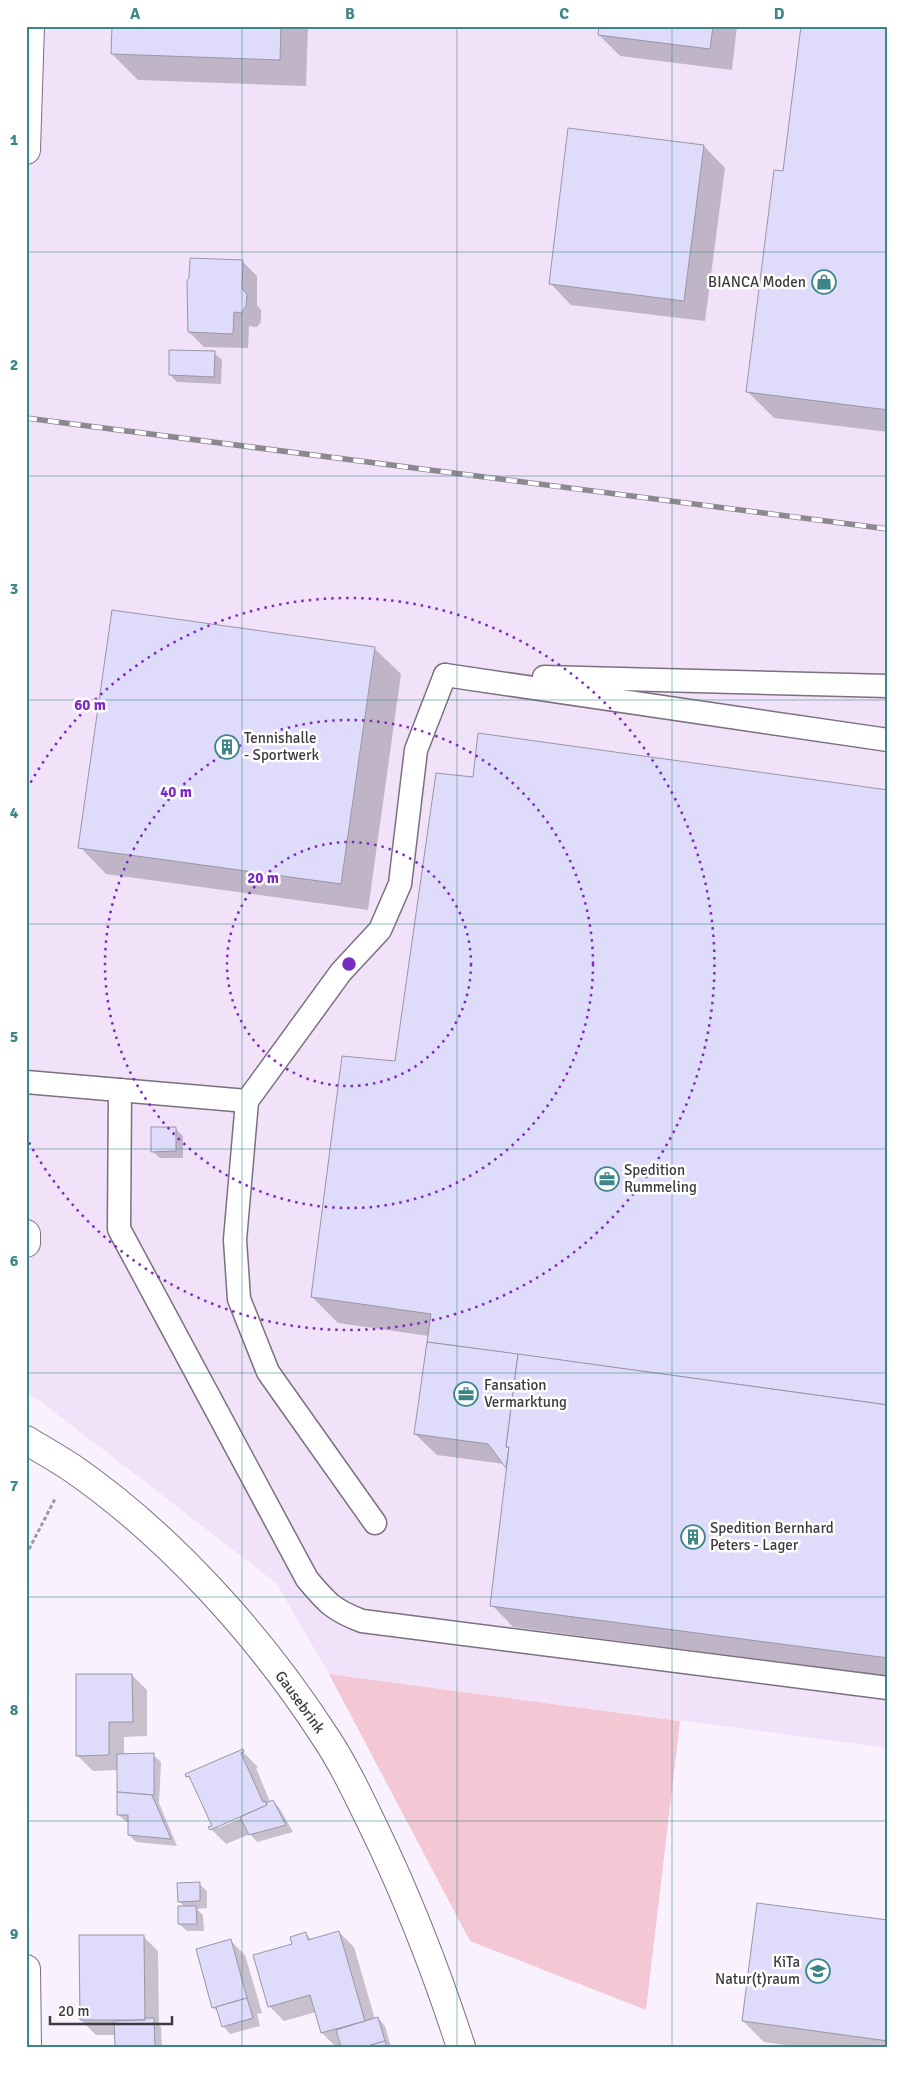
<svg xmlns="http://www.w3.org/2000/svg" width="914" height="2073" font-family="Signika,sans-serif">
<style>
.built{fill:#f1e2f9}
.green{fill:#f3c7d3}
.shadow{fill:#0003;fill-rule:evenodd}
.building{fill:#dfdbfa;stroke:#9896a7}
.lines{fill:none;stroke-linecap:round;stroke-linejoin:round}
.lane-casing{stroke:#7a707f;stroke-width:25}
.street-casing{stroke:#7a707f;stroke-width:30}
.secondary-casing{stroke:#7a707f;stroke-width:30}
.path{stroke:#9f98a3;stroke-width:3;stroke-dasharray:4 2.5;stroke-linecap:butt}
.lane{stroke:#fff;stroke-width:22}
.street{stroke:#fff;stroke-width:28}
.secondary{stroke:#fff;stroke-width:28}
.rail-casing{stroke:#8d8791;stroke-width:5.5}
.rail{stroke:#fff;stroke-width:4;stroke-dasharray:11;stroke-linecap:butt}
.grid{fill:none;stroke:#3c8588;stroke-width:1;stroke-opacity:0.55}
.ring{fill:none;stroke:#7b2cbf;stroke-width:2.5;stroke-dasharray:2.5 5}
.labels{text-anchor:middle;stroke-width:5;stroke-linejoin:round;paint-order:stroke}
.poi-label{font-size:15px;fill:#3e3a41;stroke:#fff;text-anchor:start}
.street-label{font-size:15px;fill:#3e3a41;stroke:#fff}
.centre{fill:#7b2cbf;stroke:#fff;stroke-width:2.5}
.ring-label{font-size:15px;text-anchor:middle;font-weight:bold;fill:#7b2cbf;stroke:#fff;stroke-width:5;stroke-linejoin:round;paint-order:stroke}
.neatline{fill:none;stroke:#3c8588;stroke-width:2}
.grid-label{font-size:16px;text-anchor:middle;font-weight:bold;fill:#3c8588}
</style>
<rect width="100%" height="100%" fill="#faf1ff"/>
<polygon class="built" points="26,26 888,26 888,1748 329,1674 276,1583 40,1401 26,1393"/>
<polygon class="green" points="329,1674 680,1721 646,2010 470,1941"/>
<g class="shadow">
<polygon points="113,26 308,26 306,86 138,80 112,54"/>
<polygon points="600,26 737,26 732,70 620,56 599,35"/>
<polygon points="888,26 888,432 774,418 748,392 784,173"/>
<polygon points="704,146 725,168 705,321 571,305 550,283"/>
<polygon points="242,261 257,276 257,305 261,310 261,322 257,327 249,326 248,348 204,347 189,332"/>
<polygon points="214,353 222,360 221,384 177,382 170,375"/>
<polygon points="374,648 401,674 368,910 106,874 80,847"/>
<polygon points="474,779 888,791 888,1676 513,1627 492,1605 507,1468 504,1464 437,1455 415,1434 429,1336 338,1323 312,1297 396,1062"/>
<polygon points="175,1128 183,1136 183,1158 160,1158 152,1151"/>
<polygon points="132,1675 147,1690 147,1736 124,1737 124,1755 153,1755 161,1762 159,1803 177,1846 136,1842 129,1835 129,1822 126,1822 118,1814 118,1770 93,1771 78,1756"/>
<path d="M242 1751 258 1767 256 1768 270 1802 273 1801 280 1809 293 1832 257 1842 250 1834 226 1844 211 1829 213 1826 194 1783 187 1776ZM241 1815V1818L218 1828 217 1825Z"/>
<polygon points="199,1884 207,1891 207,1908 197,1909 203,1915 204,1931 187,1931 179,1924 185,1907 179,1901"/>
<polygon points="888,1922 888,2047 799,2047 764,2042 743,2021"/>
<polygon points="339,1932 354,1947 375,2019 378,2018 385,2026 391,2047 336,2047 322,2033 316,2012 284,2021 269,2006 293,1945 306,1934 312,1940"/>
<polygon points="143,1936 158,1951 159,2025 161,2027 162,2047 116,2047 116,2035 96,2035 81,2020"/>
<polygon points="230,1940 245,1955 262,2013 257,2014 260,2026 230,2034 223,2026 219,2013 213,2007"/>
</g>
<g class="building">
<polygon points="112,26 281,26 280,60 111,54"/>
<polygon points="599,26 713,26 710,49 598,35"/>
<polygon points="801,26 888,26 888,410 746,392 774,170 783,171"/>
<polygon points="568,128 704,145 684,301 549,284"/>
<polygon points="190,258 243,260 242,289 247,294 246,306 241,313 234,312 233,334 188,332 187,280 189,278"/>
<polygon points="169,350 215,351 214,377 169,375"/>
<polygon points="112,610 375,647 341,884 78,848"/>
<polygon points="478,733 888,790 888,1405 427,1342 431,1314 311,1297 342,1056 395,1061 436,773 473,777"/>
<polygon points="151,1127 176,1127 176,1151 151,1152"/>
<polygon points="427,1342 518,1354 506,1447 509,1447 506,1468 488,1444 414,1434"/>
<polygon points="518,1354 888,1405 888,1658 490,1606 509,1447 506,1447"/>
<polygon points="76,1674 132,1674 133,1722 109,1722 109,1755 76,1756"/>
<polygon points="243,1749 244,1752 241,1753 263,1802 265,1801 267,1805 210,1830 208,1827 212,1826 189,1776 186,1777 185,1774"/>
<polygon points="154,1753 154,1795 117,1792 117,1754"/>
<polygon points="117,1792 152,1795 171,1839 128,1835 128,1815 117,1815"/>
<polygon points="273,1800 286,1825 249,1835 240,1817 267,1805 266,1803"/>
<polygon points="200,1882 200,1901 178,1902 177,1883"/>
<polygon points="757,1903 888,1920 888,2041 742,2021"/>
<polygon points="178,1906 196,1906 197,1924 178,1924"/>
<polygon points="339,1931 365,2021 321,2033 310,1995 268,2007 253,1955 292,1944 290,1937 306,1932 308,1940"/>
<polygon points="79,1935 144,1935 145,2020 80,2020"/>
<polygon points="231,1939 247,1998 212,2008 196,1949"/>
<polygon points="247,1998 253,2018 222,2027 216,2007"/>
<polygon points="378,2017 385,2041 364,2047 341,2047 336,2030"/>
<polygon points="145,2018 154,2018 155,2047 115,2047 114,2021 145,2020"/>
<polygon points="385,2041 387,2047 364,2047"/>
</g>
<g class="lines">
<g class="lane-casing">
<g id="lane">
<polyline points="445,675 888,740"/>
<polyline points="544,677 888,686"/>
<polyline points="26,1082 247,1101"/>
<path d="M120 1090 119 1229 307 1579C327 1603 333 1610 362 1621L888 1688"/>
<polyline points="375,1523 268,1372 239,1299 235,1240 247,1101 341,972 380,930 400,884 416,750 445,675"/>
</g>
</g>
<g class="street-casing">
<g id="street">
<polyline points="26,150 30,26"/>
<polyline points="26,1234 26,1243"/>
<polyline points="26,1969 27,2047"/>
</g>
</g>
<g class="secondary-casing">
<path id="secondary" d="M26 1440C41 1449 57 1458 72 1468 169 1535 260 1636 324 1735 343 1763 358 1795 373 1826 408 1898 436 1970 461 2047"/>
</g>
<polyline class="path" points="26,1555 55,1499"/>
<use href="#lane" class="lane"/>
<use href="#street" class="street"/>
<use href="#secondary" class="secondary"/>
<g class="rail-casing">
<polyline id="rail" points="26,418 888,529"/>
</g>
<use href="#rail" class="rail"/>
</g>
<path class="grid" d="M242 26V2047M457 26V2047M672 26V2047M26 252H888M26 476H888M26 700H888M26 924H888M26 1149H888M26 1373H888M26 1597H888M26 1821H888"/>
<g class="ring">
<circle cx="349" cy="964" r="122"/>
<circle cx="349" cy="964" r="244"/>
<path d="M27 789A366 366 0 1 1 27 1139"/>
</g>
<defs>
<g id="shop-ring" transform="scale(1.25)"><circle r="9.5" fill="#fff" stroke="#3c8588" stroke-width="1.5"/><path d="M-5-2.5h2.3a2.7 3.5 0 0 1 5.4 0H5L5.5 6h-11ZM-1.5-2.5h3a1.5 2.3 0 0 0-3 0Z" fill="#3c8588"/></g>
<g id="building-ring" transform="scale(1.25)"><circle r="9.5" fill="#fff" stroke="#3c8588" stroke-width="1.5"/><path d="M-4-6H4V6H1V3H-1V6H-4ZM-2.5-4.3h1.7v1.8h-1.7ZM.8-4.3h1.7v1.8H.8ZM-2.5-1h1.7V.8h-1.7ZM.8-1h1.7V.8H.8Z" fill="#3c8588"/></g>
<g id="office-ring" transform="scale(1.25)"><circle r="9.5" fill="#fff" stroke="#3c8588" stroke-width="1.5"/><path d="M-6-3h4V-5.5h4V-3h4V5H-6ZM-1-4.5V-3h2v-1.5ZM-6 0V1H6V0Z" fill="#3c8588"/></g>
<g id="school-ring" transform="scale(1.25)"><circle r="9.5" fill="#fff" stroke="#3c8588" stroke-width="1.5"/><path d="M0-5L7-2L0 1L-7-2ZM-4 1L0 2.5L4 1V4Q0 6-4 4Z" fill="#3c8588"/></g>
</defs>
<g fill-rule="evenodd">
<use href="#shop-ring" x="824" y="282"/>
<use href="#building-ring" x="227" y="747"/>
<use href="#office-ring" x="607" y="1179"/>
<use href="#office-ring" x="466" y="1394"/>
<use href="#building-ring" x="693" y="1537"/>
<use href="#school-ring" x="818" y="1971"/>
</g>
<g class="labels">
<g class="poi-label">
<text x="806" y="287" text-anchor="end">BIANCA Moden</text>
<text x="244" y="743">Tennishalle<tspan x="244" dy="17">- Sportwerk</tspan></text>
<text x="624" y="1175">Spedition<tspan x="624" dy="17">Rummeling</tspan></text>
<text x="484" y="1390">Fansation<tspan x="484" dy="17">Vermarktung</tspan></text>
<text x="710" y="1533">Spedition Bernhard<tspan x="710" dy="17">Peters - Lager</tspan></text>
<text x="800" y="1967" text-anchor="end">KiTa<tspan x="800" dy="17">Natur(t)raum</tspan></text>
</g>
<g class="street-label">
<text transform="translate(300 1702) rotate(54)" y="5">Gausebrink</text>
</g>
</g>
<circle cx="349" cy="964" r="8" class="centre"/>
<g class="ring-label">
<text x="90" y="710">60 m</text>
<text x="176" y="797">40 m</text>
<text x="263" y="883">20 m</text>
</g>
<rect width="914" height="2073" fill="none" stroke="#ffffff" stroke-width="55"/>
<path d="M50 2016v8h122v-8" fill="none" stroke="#3e3a41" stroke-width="2.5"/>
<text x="58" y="2016" font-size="15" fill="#3e3a41" stroke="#ffffff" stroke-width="4" paint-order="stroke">20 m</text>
<rect x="28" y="28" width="858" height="2018" class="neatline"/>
<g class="grid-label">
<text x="135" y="19">A</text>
<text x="350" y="19">B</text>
<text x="564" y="19">C</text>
<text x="779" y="19">D</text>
<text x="14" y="145">1</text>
<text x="14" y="370">2</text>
<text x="14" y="594">3</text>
<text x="14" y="818">4</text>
<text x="14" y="1042">5</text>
<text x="14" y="1266">6</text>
<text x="14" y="1491">7</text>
<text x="14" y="1715">8</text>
<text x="14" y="1939">9</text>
</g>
</svg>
